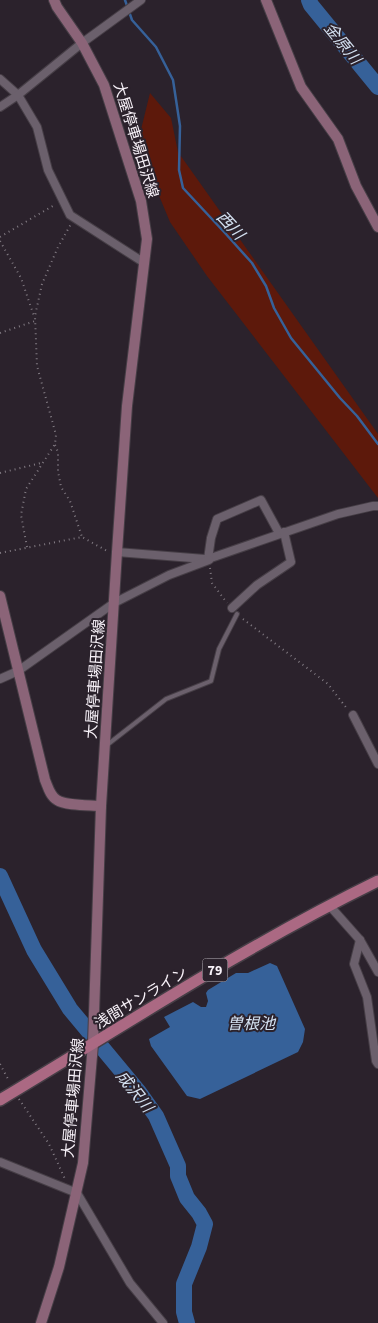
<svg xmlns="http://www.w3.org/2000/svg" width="378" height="1323" font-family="'Source Sans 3','Noto Sans JP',sans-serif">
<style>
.green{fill:#5d190b}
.water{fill:#366199}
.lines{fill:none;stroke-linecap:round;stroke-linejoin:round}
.stream{stroke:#366199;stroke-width:2.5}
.river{stroke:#366199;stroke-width:16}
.lane-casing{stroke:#463e46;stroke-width:6}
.street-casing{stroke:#463e46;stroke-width:10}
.secondary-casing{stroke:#463e46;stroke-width:12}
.primary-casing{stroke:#463e46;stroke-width:14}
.path{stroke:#827b83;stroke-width:2;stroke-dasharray:1 4;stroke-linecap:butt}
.lane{stroke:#6b606c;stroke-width:4}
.street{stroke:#6b606c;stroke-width:8}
.secondary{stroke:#8b6478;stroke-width:10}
.primary{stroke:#ab6983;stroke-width:11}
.labels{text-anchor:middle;stroke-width:4;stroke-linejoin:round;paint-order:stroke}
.shield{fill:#2b222c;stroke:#bab4bc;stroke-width:1}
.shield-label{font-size:14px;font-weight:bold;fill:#f8f2f9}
.street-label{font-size:15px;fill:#f8f2f9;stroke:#2b222c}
.water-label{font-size:16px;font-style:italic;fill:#d5e2f2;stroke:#2b222c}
</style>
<rect width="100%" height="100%" fill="#2b222c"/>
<polygon class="green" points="150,93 171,118 178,152 378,434 378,498 207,276 170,222 150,174 136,150"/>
<polygon class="water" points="270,963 277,966 305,1029 303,1042 298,1052 200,1099 187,1096 151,1046 149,1039 170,1027 164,1017 193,1002 201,1007 206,1007 208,1001 206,993 208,990 236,973 248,973"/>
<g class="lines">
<polyline class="stream" points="125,0 132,20 156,47 173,80 180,126 179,170 183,188 225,233 252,263 266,286 274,308 291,338 340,398 357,416 378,444"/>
<g class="river">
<polyline points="309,0 311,5 378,87"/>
<polyline points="0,876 34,950 70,1009 139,1092 156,1116 178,1166 178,1176 187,1198 199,1213 205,1224 199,1247 184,1284 184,1312 187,1323"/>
</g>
<g class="lane-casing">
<polyline id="lane" points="107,745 166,699 211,681 219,649 237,614"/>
</g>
<g class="street-casing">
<g id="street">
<polyline points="0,79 18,95 37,127 48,170 70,215 143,262"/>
<polyline points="0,107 18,95 82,43 141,0"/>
<polyline points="117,552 205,559"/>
<polyline points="208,559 338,514 373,506 378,506"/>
<polyline points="208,559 211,538 217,519 261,500 279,533"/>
<polyline points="232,608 257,585 291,562 284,532"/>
<polyline points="0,679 18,671 114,603 169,575 209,560"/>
<polyline points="353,715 378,764"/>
<polyline points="329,905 360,940 378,972"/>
<polyline points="360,940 354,964 367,997 376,1061 378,1064"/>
<polyline points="0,1162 77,1193 130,1283 163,1323"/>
</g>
</g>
<g class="secondary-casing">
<g id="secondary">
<polyline points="266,0 301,87 338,139 356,186 378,227"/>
<path d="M0 596 45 780C48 787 50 796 57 800 66 806 90 805 101 806"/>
<polyline points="41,1323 59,1267 83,1163 93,1044 101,806 117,552 127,406 147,239 141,201 104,85 82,43 57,7 54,0"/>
</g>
</g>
<g class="primary-casing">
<path id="primary" d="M0 1100C125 1025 247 945 378 881"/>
</g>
<g class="path">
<polyline points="0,237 56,204"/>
<polyline points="0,241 21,278 34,316"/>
<polyline points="0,333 35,321"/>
<polyline points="55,445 58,452 58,471 61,487 70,501 82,537"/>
<polyline points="0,473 41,463"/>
<polyline points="27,547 21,515 26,489 55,444 56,435 37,366 35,316 42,284 58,247 71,224"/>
<polyline points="0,553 82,537 107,551"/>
<polyline points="210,568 212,583 227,603"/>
<polyline points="243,619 328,684 348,710"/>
<polyline points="0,1064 9,1081"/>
<polyline points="19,1099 49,1144 65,1179"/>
</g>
<use href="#lane" class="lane"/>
<use href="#street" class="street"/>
<use href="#secondary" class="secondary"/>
<use href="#primary" class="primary"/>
</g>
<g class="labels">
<rect class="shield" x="202.5" y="958.5" width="25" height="23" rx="4"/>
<g class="shield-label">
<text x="215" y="975">79</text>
</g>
<g class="street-label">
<text transform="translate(136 140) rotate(73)" y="5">大屋停車場田沢線</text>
<text transform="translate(95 679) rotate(-86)" y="5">大屋停車場田沢線</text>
<text transform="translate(141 998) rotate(-31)" y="5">浅間サンライン</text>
<text transform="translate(73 1098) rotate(-85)" y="5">大屋停車場田沢線</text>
</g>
<g class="water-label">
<text transform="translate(343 43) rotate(51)" y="6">金原川</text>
<text transform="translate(231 225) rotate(47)" y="6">西川</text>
<text x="251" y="1029">曽根池</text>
<text transform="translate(135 1091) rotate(51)" y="6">成沢川</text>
</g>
</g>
</svg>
